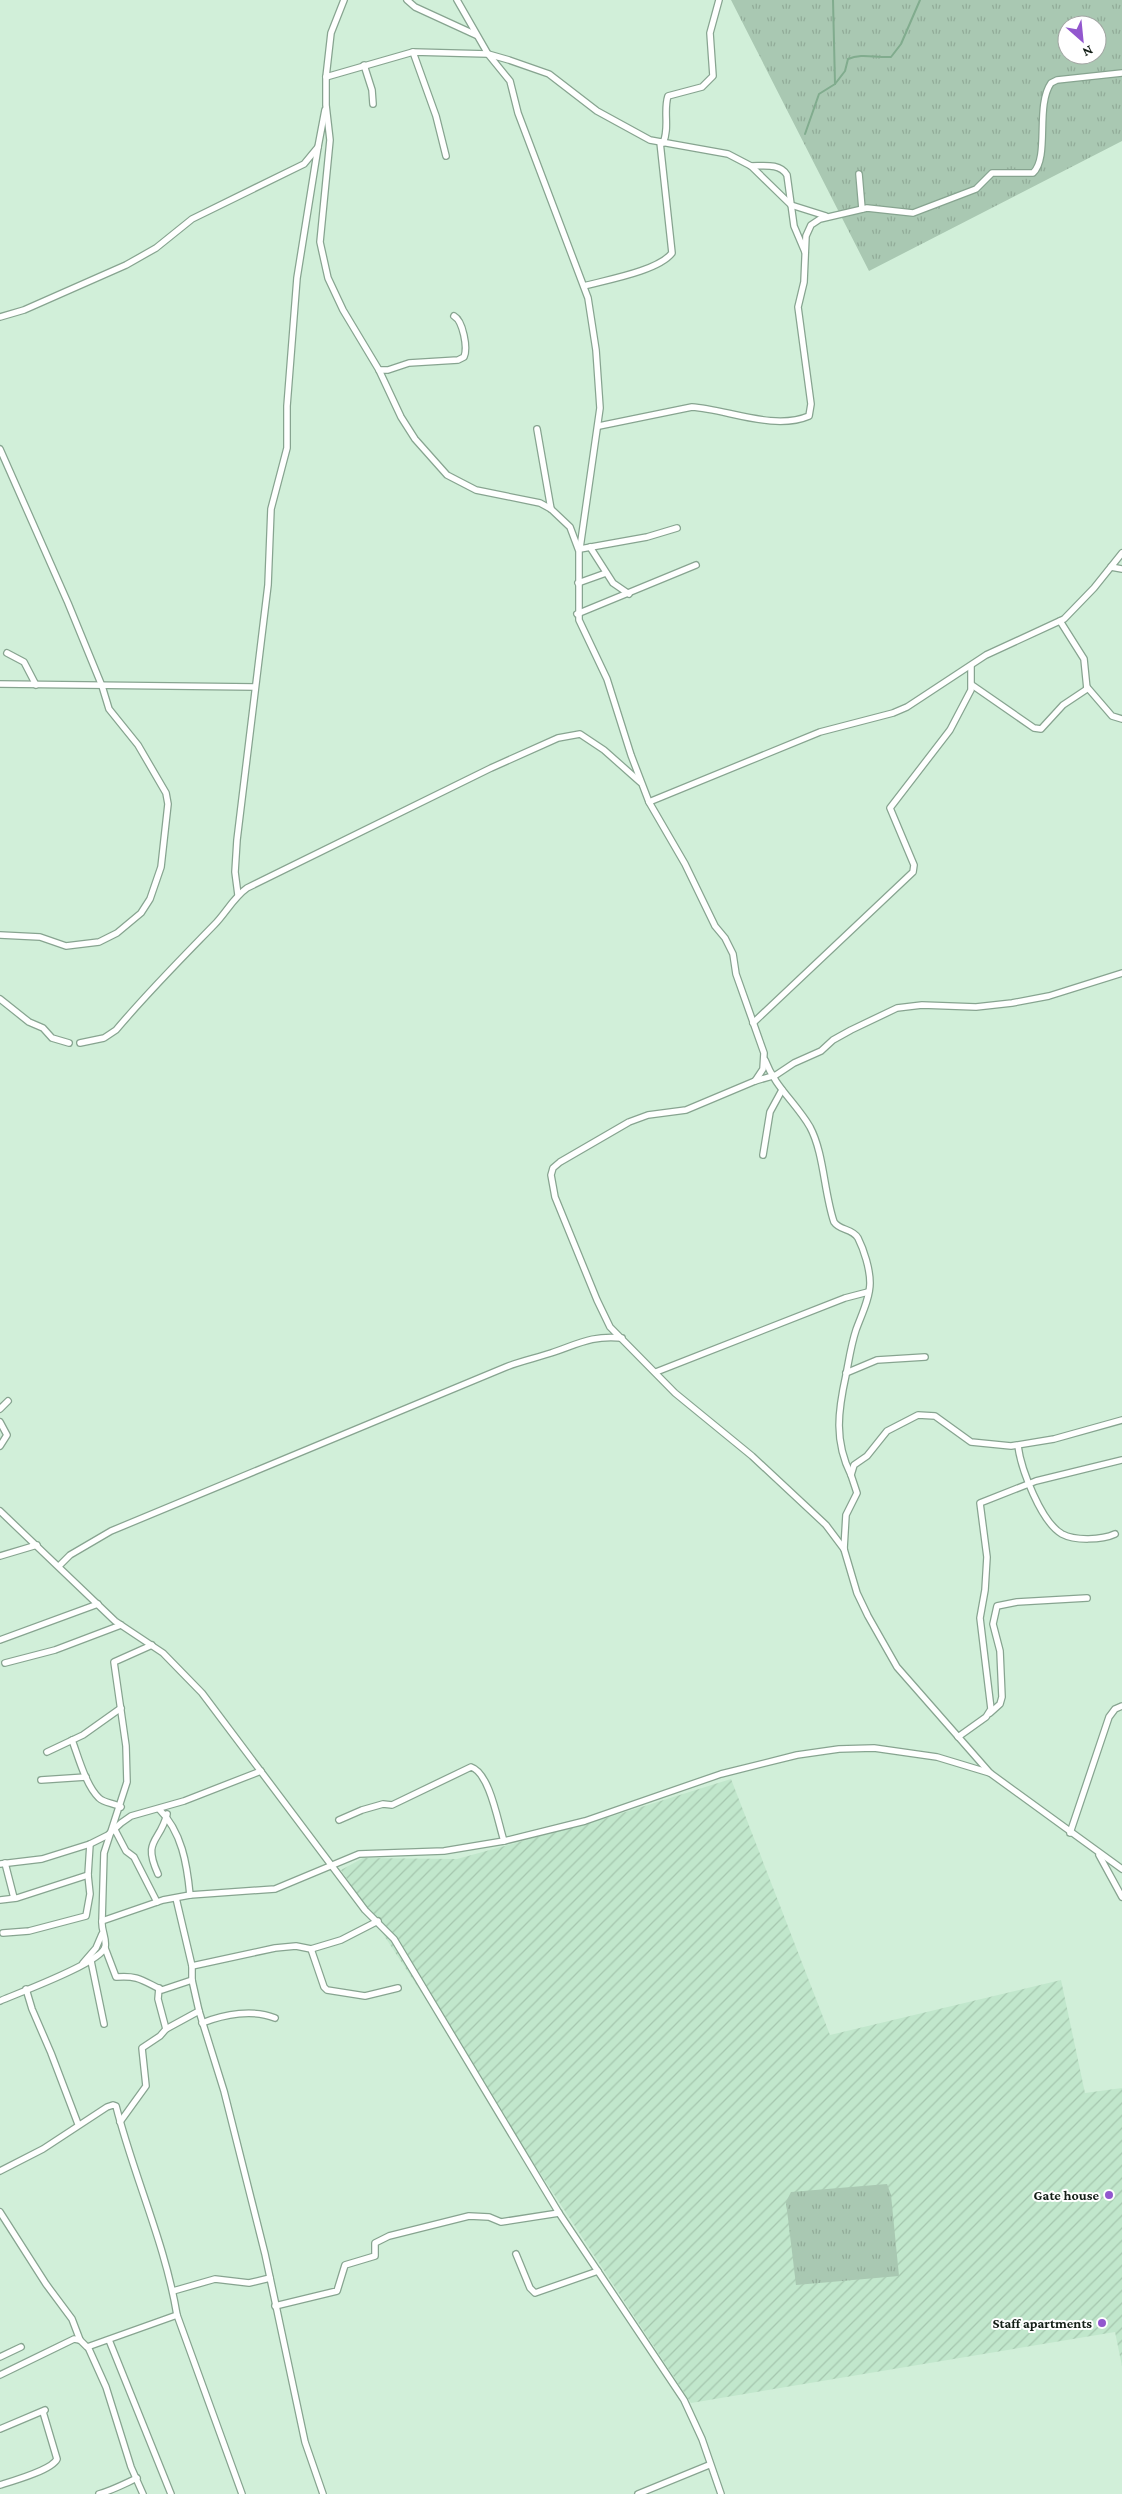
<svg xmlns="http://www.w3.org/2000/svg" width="1122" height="2494" font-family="'Crimson Pro',serif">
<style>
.industrial{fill:url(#industrial-furrows)}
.grass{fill:url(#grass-tufts);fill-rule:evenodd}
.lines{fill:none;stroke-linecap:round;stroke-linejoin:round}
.stream{stroke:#81ac8e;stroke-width:2}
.minor-casing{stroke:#87a490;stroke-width:8}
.minor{stroke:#fff;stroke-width:5.5}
.poi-dot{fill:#9257ce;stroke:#fff;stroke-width:2}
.labels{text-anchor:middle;stroke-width:4;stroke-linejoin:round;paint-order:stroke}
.poi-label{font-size:14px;font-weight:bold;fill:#131e16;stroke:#fff;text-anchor:end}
</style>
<defs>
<pattern id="industrial-furrows" width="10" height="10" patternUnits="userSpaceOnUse" patternTransform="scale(1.25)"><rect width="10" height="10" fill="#c1e7cc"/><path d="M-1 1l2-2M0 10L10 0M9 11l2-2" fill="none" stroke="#a5c6ae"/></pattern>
<pattern id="grass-tufts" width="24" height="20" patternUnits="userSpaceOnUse" patternTransform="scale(1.25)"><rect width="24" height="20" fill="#a9c8b2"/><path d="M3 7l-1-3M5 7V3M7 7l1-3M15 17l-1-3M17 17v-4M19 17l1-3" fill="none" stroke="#91ab98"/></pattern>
</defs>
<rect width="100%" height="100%" fill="#d1efd9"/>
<polygon class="industrial" points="731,1779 830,2035 1061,1980 1085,2093 1122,2088 1122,2366 1115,2332 691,2403 341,1870 363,1858 457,1859 606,1818"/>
<g class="grass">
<path d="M731 0H1122V141L869 271ZM1067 25H1097V55H1067Z"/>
<polygon points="887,2184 891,2195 899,2276 796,2285 786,2202 791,2192"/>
</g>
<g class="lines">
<g class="stream">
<path d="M835 84 845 71 848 59C861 53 876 58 891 57L901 44 920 0"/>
<polyline points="805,134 819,94 835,84 833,0"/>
</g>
<g class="minor-casing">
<g id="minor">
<polyline points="344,0 331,33 326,77 326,105 330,140 320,242 328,278 343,310 379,370 401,417 415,439 447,475 476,490 540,503 551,509 570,527 579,551 579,620 607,679 631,755 649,802 685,864 715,926 725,938 733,954 736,974 764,1053 763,1069 755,1081 686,1110 648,1115 629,1122 560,1162 553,1168 551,1175 555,1197 597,1300 610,1327 675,1393 752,1456 826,1525 844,1549"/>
<polyline points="407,0 415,7 476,35"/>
<polyline points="457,0 488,54 510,81 518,113 588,298 596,350 600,408 580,548"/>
<polyline points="413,52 436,116 446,156"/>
<polyline points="364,65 372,90 373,104"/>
<polyline points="326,77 413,52 488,54 509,60 549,74 597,111 650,140 728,154 751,166 791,205 826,216"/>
<path d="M663 143C670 128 663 111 668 96L702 87 713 76 710 33 719 0"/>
<path d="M751 166C764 166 780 163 787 175L794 226 805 252"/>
<polyline points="859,174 862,209"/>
<path d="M584 286C606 280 658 271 672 253L660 142"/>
<polyline points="0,317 24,310 126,265 156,248 192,219 304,164 318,147 325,110"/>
<path d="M379 370H388L409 363 458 360 464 357C468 348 463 321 454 316"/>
<path d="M599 426 692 407C726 409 774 431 809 416L811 404 798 307 804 282 806 236 811 225 820 219 867 208 913 213 976 189 992 173H1033C1050 157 1035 106 1051 83L1057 80 1122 73"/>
<polyline points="537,429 551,509"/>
<polyline points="0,449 68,603 102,686 109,709 138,745 166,793 168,804 161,867 150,899 141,913 117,933 99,942 66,946 40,937 0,935"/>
<polyline points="590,547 613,583 629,594"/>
<polyline points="580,549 647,537 677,528"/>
<polyline points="1111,567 1122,569"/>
<polyline points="578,583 606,573"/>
<polyline points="577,614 696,565"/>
<polyline points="7,653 24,662 36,685"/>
<polyline points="0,684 255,687"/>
<polyline points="972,685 1034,728 1041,729 1063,705 1087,689 1084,659 1060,621"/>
<polyline points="1087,687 1112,716 1122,719"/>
<polyline points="649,802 820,732 893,713 907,707 986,655 1064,619 1094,588 1122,553"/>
<polyline points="238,895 235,872 237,840 268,585 271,509 287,448 287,406 297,278 318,147"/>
<polyline points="0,999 29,1022 43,1028 52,1038 69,1043"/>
<polyline points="753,1023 913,872 914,865 890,808 950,730 971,690 971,666"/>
<path d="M80 1043 104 1038 116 1030C148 992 180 960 214 925 226 913 233 898 247 888L491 768 558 738 580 734 604 750 640 782"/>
<path d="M765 1060C775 1087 796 1103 810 1127 824 1153 824 1193 834 1222 840 1231 852 1228 858 1238 864 1250 870 1269 870 1283 870 1298 861 1316 856 1330 851 1345 849 1360 846 1375 838 1411 834 1441 851 1475"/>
<polyline points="755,1081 776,1075 794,1063 821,1051 833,1040 851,1030 897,1008 922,1005 976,1007 1012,1003 1049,996 1122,973"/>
<polyline points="763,1155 770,1112 782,1090"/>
<polyline points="656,1372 845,1298 868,1292"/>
<polyline points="846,1373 877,1360 925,1357"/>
<polyline points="0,1409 8,1401"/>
<polyline points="1122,1420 1054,1439 1011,1446 971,1442 935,1416 918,1415 887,1431 867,1456 854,1465 851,1475 857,1493 846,1515 844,1549 857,1593 868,1616 897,1667 990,1773 1122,1869"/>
<polyline points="0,1422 7,1435 0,1446"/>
<path d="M1018 1446C1021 1469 1041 1522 1062 1534 1075 1541 1102 1540 1115 1534"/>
<polyline points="0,1511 115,1621 163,1653 202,1693 365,1910 394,1939 559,2213 684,2400 702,2439 721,2494"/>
<polyline points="0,1556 37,1545"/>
<path d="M59 1566 70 1555 111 1531 506 1367C521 1361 536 1358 551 1353 578 1344 592 1335 622 1338"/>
<polyline points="0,1640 98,1604"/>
<polyline points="5,1663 55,1650 121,1625"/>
<polyline points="990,1713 1000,1704 1002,1697 1000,1651 993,1624 997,1606 1017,1602 1087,1598"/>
<polyline points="958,1737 986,1717 991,1709 980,1618 985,1590 987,1557 980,1503 1036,1481 1122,1460"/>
<path d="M72 1740C78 1756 86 1786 99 1798 104 1803 114 1803 121 1807"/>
<polyline points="47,1752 83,1735 121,1708"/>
<polyline points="41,1780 86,1777"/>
<path d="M159 1809C182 1832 187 1864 190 1895"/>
<path d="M339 1820 362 1810 383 1804 392 1805 471 1767C490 1773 498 1823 504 1841"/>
<polyline points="115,1830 126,1851 134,1857 157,1902"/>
<polyline points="1070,1833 1109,1717 1115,1709 1122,1706"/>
<polyline points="1099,1855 1122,1897"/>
<polyline points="5,1863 14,1898"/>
<polyline points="0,1864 42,1859 90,1844 108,1835 121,1823 131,1816 184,1801 261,1771"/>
<path d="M158 1874C142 1839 160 1843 167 1814"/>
<polyline points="176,1898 192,1966 192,1980 199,2011 224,2091 265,2254 305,2442 323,2494"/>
<polyline points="0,1900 17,1898 88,1875"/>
<polyline points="102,1921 104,1853 127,1782 126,1746 114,1662 152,1645"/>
<polyline points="3,1933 29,1931 86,1916 90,1894 88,1875 90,1844"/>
<path d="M105 1948 116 1977C139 1975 143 1981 162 1990L192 1980"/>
<polyline points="311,1949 324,1987 327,1990 365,1996 398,1988"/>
<polyline points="91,1961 104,2024"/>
<polyline points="83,1963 96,1948 102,1934"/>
<polyline points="192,1966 275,1948 296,1946 311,1949 341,1940 378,1921"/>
<polyline points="26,1989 32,2009 51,2053 78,2124"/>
<path d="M0 2001C18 1993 101 1963 105 1947 107 1939 101 1930 102 1921L163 1900 190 1895 275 1889 359 1854 444 1851 504 1841 585 1821 721 1774 797 1755 839 1749 874 1748 937 1757 990 1773"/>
<path d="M202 2023C225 2014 253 2009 275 2018"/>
<polyline points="166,2029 199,2011"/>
<polyline points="120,2122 146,2086 142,2048 160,2036 166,2029 158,1999 159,1988"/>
<path d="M0 2171 43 2149 107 2107 113 2105 116 2106C134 2177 165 2243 177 2315L242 2494"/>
<polyline points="0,2212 46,2284 72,2319 80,2340"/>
<polyline points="516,2254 530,2288 535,2293 598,2271"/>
<polyline points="173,2291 215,2279 249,2283 270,2278"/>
<polyline points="275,2306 337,2291 345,2265 375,2256 375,2243 389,2236 469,2216 489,2217 501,2222 559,2213"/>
<polyline points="109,2340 171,2494"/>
<polyline points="88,2347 106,2387 131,2467 143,2494"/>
<polyline points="0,2357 21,2347"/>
<polyline points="0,2375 74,2339 80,2340 87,2347 90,2346 177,2315"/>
<path d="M0 2429 45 2410 43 2412 57 2459C52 2470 13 2481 0 2485"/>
<path d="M99 2494C113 2490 124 2484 137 2478"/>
<polyline points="638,2494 709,2465"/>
</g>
</g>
<use href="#minor" class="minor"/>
</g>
<g class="poi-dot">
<circle cx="1109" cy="2195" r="5"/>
<circle cx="1102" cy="2323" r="5"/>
</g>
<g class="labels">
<g class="poi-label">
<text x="1099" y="2200">Gate house</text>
<text x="1092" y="2328">Staff apartments</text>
</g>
</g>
<g transform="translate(1082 40) rotate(153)"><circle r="24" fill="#ffffff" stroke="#a1a5a2"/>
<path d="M0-4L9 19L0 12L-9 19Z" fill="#9257ce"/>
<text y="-8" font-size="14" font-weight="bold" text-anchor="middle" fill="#131e16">N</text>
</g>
</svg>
